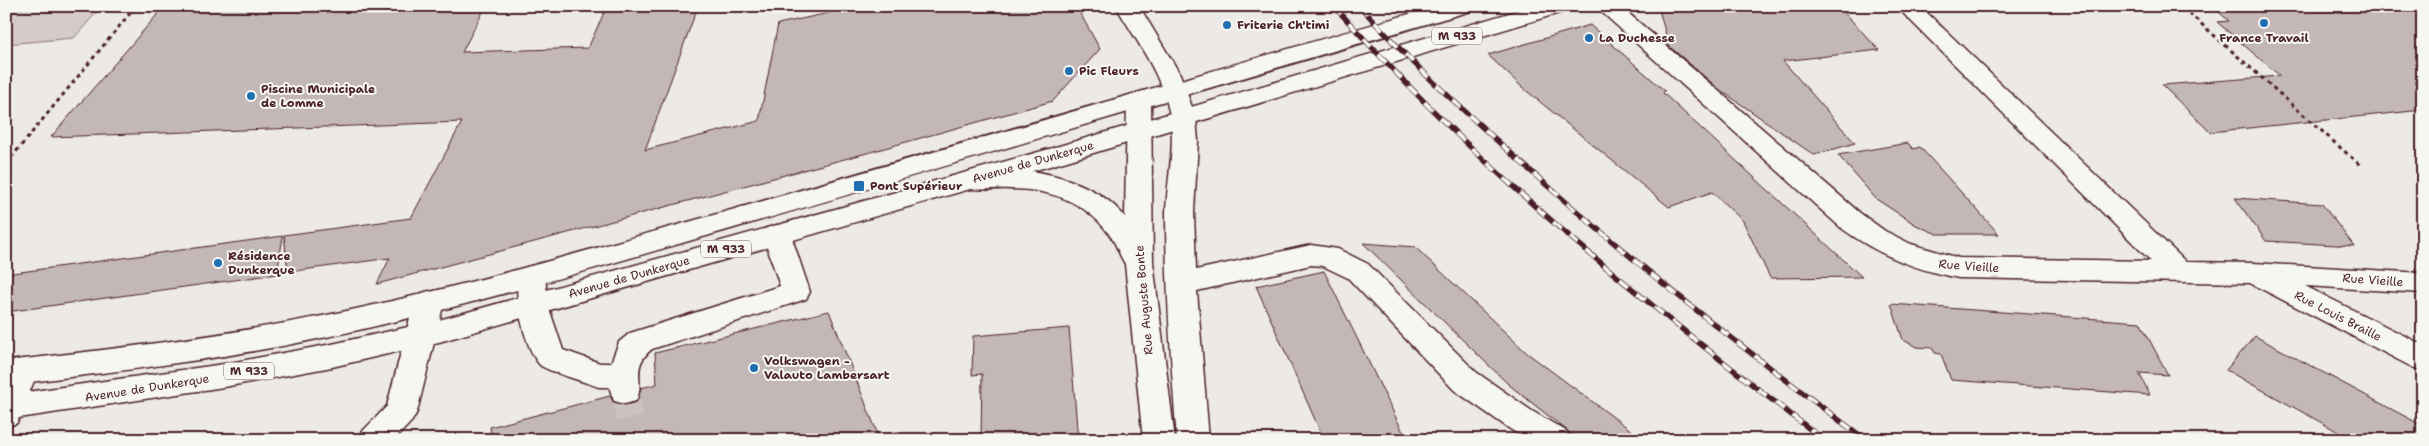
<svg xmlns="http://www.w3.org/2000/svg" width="2429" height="446" font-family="'Shantell Sans',sans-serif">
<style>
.green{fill:#d4cbca;stroke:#8f757a}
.building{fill:#c4b7b7;stroke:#4a1f2b}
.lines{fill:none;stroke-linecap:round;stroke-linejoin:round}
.minor-tunnel{stroke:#ccc1c1;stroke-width:27;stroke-dasharray:27 14;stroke-linecap:butt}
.minor-casing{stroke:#4a1f2b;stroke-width:3}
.major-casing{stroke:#4a1f2b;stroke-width:3}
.path{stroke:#4a1f2b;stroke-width:3;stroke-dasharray:4 4;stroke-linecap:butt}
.minor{fill:#f6f6f2;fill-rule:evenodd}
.major{fill:#f6f6f2;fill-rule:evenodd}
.rail-casing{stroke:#4a1f2b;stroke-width:5.5}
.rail{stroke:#f6f6f2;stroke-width:4;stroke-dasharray:11;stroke-linecap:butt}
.poi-dot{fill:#1f6fb2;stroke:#f6f6f2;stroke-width:2}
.labels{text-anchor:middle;stroke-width:4;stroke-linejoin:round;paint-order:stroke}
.shield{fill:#f6f6f2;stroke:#7e6067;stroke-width:1}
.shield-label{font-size:11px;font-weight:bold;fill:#4a1f2b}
.poi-label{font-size:12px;font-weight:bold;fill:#4a1f2b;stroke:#f6f6f2;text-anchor:start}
.street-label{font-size:12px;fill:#4a1f2b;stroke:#f6f6f2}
</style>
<rect width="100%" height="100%" fill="#ece9e6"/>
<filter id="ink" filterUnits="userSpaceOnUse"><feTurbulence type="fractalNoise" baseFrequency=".02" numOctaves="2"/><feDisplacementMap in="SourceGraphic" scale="10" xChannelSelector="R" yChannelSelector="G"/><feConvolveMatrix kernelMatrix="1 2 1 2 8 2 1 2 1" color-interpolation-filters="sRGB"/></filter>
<g filter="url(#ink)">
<polygon class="green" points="55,6 102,6 74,38 6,44 6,10"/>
<g class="building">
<polygon points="212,6 486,6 462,52 588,48 607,6 698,6 645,150 759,121 778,24 861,6 1076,6 1100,49 1053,101 867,153 377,284 390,258 288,272 284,235 411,218 462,122 51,137 163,8"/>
<polygon points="1658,6 1838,6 1879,50 1783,61 1855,143 1814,155 1719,89 1669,46"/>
<polygon points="2212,6 2423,6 2423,110 2210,132 2162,85 2280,76 2217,22 2229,21"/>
<polygon points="1590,25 1665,91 1663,93 1862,277 1770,278 1743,221 1712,192 1669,207 1523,88 1488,55"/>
<polygon points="1908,143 1913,149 1920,147 1999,234 1937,234 1916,225 1876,199 1838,155"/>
<polygon points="2235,198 2322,204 2354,246 2266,241"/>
<polygon points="283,236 277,274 6,312 6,274"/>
<polygon points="1363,243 1415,247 1527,353 1644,440 1579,440 1508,384"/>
<polygon points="1324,271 1407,440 1324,440 1256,286"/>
<polygon points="1891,304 2140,322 2168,375 2139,373 2150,395 1951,380 1941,354 1935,353 1932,348 1917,347 1903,340"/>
<polygon points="829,311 880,440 492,440 490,427 610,396 614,403 625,406 636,403 641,388 657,384 655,353"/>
<polygon points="1069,328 1078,440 981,440 982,374 972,375 973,336"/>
<polygon points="2255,336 2423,426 2423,440 2353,440 2226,370"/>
</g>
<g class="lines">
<polyline class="minor-tunnel" points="625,392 634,440"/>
<g class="minor-casing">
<g id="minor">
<path d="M1116 6H1139L1180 74 1196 118 1198 141 1194 212 1196 270 1311 245 1338 249 1368 264 1476 372 1532 411 1566 431 1571 440H1528L1510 429 1454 390 1348 278 1323 266 1311 265 1197 291 1209 440H1177C1171 364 1166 288 1166 213 1167 176 1178 139 1167 103 1157 68 1134 37 1116 6Z"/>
<path d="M1595 6H1620L1860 213 1885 231 1911 244 1959 258 2151 261 1896 6H1920L2186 262 2253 263 2423 273V293L2305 286 2423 345V371L2412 367 2250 283 1959 278C1915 270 1876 254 1840 227Z"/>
<path d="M1139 93 1148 95 1151 101 1153 262 1175 440H1143L1125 264C1120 256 1117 247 1113 240 1090 203 1052 189 1010 189 994 188 977 192 961 187L957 181 961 175C1012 160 1091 174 1125 217L1127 101 1130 95Z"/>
<path d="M777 225 787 228 791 235 810 292 806 299 652 349C629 368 646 381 636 401L625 404 614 401 609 387H599C588 383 547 371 540 365 525 350 510 287 521 269L531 266 541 269 545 276 548 305 563 350 600 363H611L619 342 630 333 780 286 763 235 767 228Z"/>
<polygon points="429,291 439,294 444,302 417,412 412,421 394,440 358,440 363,431 387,406 414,302 419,294"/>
<polygon points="23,359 34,363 38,371 17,423 6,427 6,375 12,363"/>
</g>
</g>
<g class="major-casing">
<g id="major">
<path d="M1437 6H1474L1471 11C1225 82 980 157 734 228 598 267 461 309 322 338 218 360 112 372 6 385V361C112 349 218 337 322 316 458 289 591 249 724 212 962 145 1199 74 1437 6Z"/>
<polygon points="1533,6 1569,6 1566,11 1067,161 439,342 332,367 224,387 6,420 6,395 224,364 332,344 439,320 1049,149"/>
</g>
</g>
<g class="path">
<polyline points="2189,13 2361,166"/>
<polyline points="6,164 136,6"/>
</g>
<use href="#minor" class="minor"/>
<use href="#major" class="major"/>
<g class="rail-casing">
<g id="rail">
<path d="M1334 6C1389 67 1446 126 1507 181 1608 273 1716 357 1824 440"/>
<path d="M1360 6C1404 56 1453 101 1503 146 1618 251 1740 347 1866 440"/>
</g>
</g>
<use href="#rail" class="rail"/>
</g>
</g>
<g class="poi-dot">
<circle cx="2264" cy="23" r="5"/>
<circle cx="1227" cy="25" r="5"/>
<circle cx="1589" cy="38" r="5"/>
<circle cx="1069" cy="71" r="5"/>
<circle cx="251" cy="96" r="5"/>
<rect x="853" y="180" width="12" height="12" rx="2.5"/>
<circle cx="218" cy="263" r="5"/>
<circle cx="754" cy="368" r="5"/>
</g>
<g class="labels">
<g class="shield">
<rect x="1432" y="27.5" width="50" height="17" rx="4"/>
<rect x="701" y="240.5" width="50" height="17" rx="4"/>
<rect x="224" y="362.5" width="50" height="17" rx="4"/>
</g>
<g class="shield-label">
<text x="1457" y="40">M 933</text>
<text x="726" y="253">M 933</text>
<text x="249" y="375">M 933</text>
</g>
<g class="poi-label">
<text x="1237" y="29">Friterie Ch'timi</text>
<text x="1599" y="42">La Duchesse</text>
<text x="2264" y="42" text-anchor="middle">France Travail</text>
<text x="1079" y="75">Pic Fleurs</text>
<text x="261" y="93">Piscine Municipale<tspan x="261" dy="14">de Lomme</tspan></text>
<text x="870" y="190">Pont Supérieur</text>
<text x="228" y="260">Résidence<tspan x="228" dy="14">Dunkerque</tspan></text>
<text x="764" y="365">Volkswagen -<tspan x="764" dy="14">Valauto Lambersart</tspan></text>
</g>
<g class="street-label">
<text transform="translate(1033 162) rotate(-16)" y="4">Avenue de Dunkerque</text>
<text transform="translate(1969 266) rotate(4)" y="4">Rue Vieille</text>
<text transform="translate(629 277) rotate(-16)" y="4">Avenue de Dunkerque</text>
<text transform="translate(2373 280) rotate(4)" y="4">Rue Vieille</text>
<text transform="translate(1144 300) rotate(-95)" y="4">Rue Auguste Bonte</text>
<text transform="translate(2338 316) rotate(27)" y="4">Rue Louis Braille</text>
<text transform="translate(147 388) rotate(-9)" y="4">Avenue de Dunkerque</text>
</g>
</g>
<rect width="2429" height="446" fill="none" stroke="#f6f6f2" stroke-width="25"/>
<rect x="12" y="12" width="2404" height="421" fill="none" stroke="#4a1f2b" stroke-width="2" filter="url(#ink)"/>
</svg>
